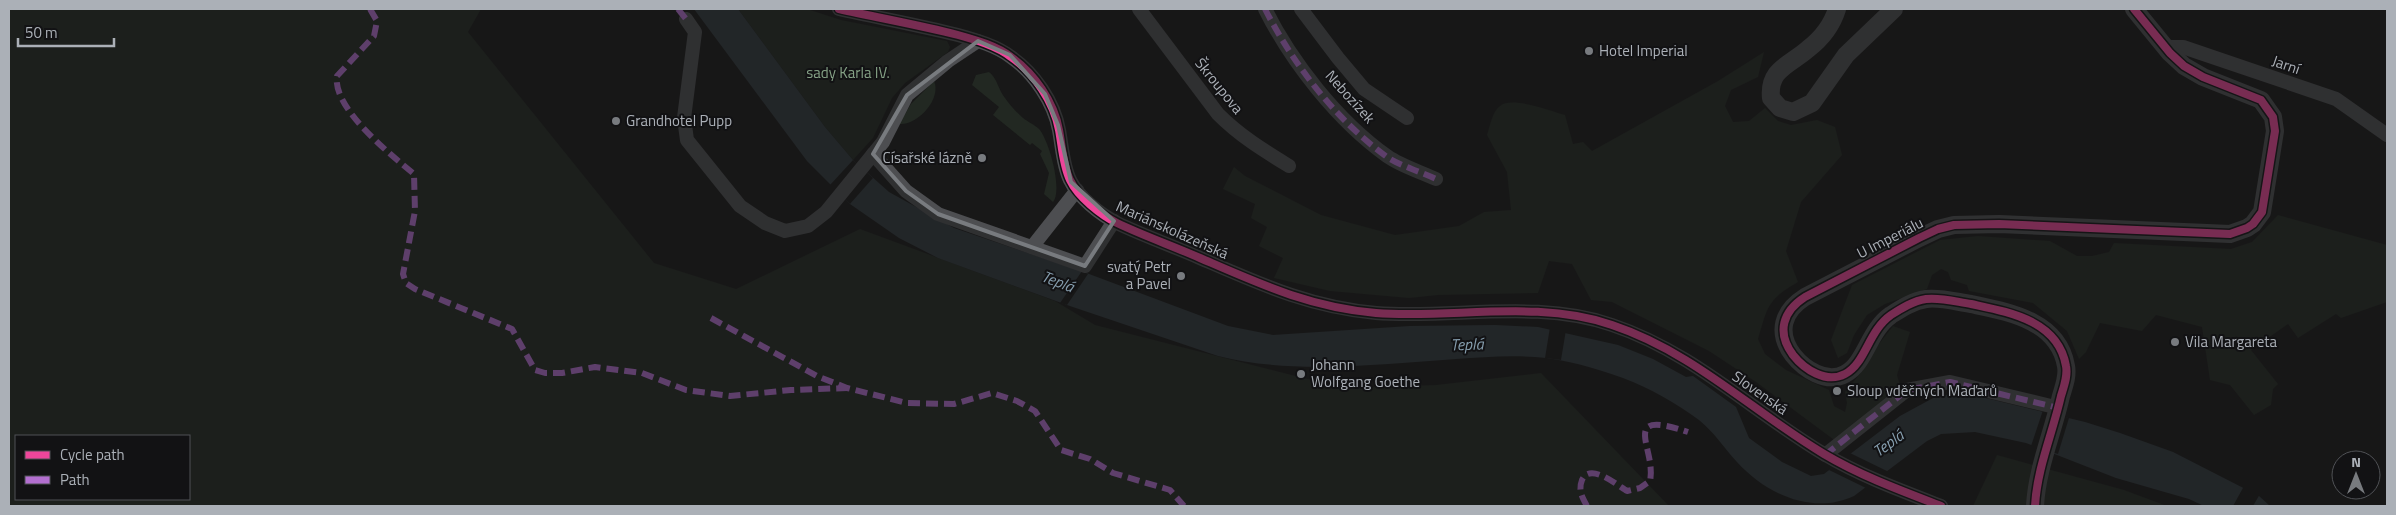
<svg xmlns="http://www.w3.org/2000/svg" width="2396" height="515" font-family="'Titillium Web',sans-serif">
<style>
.green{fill:#222822;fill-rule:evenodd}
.water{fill:#30383d}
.pier{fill:#181818}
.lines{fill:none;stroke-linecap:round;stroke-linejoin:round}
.minor{stroke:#4d4e51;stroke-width:14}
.tertiary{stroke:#4d4e51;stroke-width:18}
.quiet{stroke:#b36fd0;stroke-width:6;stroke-dasharray:12 6;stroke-linecap:butt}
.cycleway-casing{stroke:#121214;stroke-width:11}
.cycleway{stroke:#ed469a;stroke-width:8}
.marked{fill:none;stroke:#787b7f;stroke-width:4;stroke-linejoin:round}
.poi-dot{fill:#787b7f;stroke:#121214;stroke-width:2}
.labels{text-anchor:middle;stroke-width:4;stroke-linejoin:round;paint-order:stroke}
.poi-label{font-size:15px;fill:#abb0b7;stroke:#121214;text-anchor:start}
.street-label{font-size:15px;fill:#abb0b7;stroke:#121214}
.park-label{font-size:15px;fill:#84a085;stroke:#121214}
.water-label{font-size:16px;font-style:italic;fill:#869eae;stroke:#121214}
</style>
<rect width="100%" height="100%" fill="#181818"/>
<g class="green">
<path d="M9 9H481L468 32 654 263 736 289 860 229 1055 301 1095 325 1343 388 1436 385 1541 373 1669 506H9ZM16 436H189V499H16Z"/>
<polygon points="738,9 807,9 841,20 947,41 950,47 948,52 905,83 892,98 873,138 853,160 825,127"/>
<path d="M1764 52 1758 77 1731 90 1725 106 1733 122 1749 121 1765 108 1778 121 1791 125 1817 120 1835 127 1842 155 1801 202 1786 251 1798 282C1767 300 1768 306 1758 339L1765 354 1786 370 1829 390 1834 406 1845 412 1847 403 1845 392 1863 370 1871 354 1893 326 1910 332 1897 375 1901 389 1837 442 1756 382 1709 351 1612 302 1591 300 1572 264 1549 261 1538 293 1438 295 1409 298 1330 291 1274 278 1283 258 1259 246 1267 227 1251 218 1255 204 1223 189 1234 167 1245 176 1321 215 1395 235 1459 226 1484 212 1511 210 1507 172 1487 135C1490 126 1492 112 1500 106 1512 96 1551 111 1565 115L1573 144 1583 142 1592 151 1718 81Z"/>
<path d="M989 72C998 79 998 90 1005 98 1010 105 1017 113 1023 118 1028 122 1035 125 1039 129 1049 140 1063 190 1053 202L1044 194 1049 173 1040 154 1042 151 1032 143 1030 145 993 115 999 107 972 85 976 75Z"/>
<path d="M934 81C942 99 917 126 899 124L911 104Z"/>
<polygon points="2278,215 2387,245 2387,302 2341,318 2336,314 2298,338 2288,324 2251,350 2278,384 2273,389 2271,405 2254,415 2230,385 2210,380 2202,327 2156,315 2142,331 2100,323 2086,352 2079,359 2067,331 2033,303 1969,291 1967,285 1951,280 1948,272 1941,269 1932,275 1927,289 1885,304 1867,315 1854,335 1847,353 1838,358 1831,340 1852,285 1940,240 1978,236 2050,241 2077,256 2092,256 2109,252 2114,243 2231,249 2252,242"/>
<polygon points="1997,455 2124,490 2167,506 1973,506"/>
</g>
<path class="water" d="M694 9H738L825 127 853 160 889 192 954 228 1081 271 1228 326 1273 335 1410 326 1495 325 1538 327 1618 345 1653 359 1686 377 1693 376 1736 407 1749 438 1782 462 1811 476 1824 474 1900 416 1935 397 1952 394 1973 395 2085 422 2120 433 2173 452 2259 496 2270 506H2204L2189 499 2116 478 2026 443 1975 432 1941 434 1927 441 1854 496C1813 515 1767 495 1737 462 1724 448 1714 432 1699 420 1676 403 1650 388 1623 378 1594 368 1566 359 1535 357 1509 355 1482 357 1456 359 1380 364 1293 375 1218 356L1067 305 938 258 899 238 850 204 807 161Z"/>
<g class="pier">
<polygon points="853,160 873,178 850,204 830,185"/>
<polygon points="1082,271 1088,274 1067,305 1060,303"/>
<polygon points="1550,327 1566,330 1561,360 1545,358"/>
<polygon points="2043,410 2069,418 2058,454 2031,446"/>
<polygon points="1850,453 1889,472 1868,489 1829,470"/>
<polygon points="2244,486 2260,494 2253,506 2233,506"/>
</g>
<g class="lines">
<g class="minor">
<path d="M839 9C879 18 919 25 958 35 976 40 997 46 1011 57 1034 73 1054 102 1059 130 1062 146 1063 166 1070 180 1078 197 1101 215 1117 223 1144 236 1173 246 1200 258 1260 284 1309 307 1376 313 1453 319 1537 299 1612 325 1693 352 1752 411 1824 454 1861 476 1902 491 1941 506"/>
<path d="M1139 9 1218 114C1240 136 1263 150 1289 166"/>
<path d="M1265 9C1292 63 1338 121 1387 156 1401 166 1421 172 1436 179"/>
<polyline points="1301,9 1338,58 1364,89 1407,118"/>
<polyline points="686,19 695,32 684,118 687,140 740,206 765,223 785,231 808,226 826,212 883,142 907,95 948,61 978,41"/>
<polyline points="2165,47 2183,47 2336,99 2387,135"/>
<polyline points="873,154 906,191 938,214 1085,266 1114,221"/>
<polyline points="1032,247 1077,190"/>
<polyline points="1825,455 1907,390 1950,382 2059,408"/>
</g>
<g class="tertiary">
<path d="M1837 9C1832 25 1821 39 1808 49 1790 65 1768 69 1771 98L1780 108 1793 112 1812 103 1846 55 1894 9"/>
<path d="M2035 506C2037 468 2053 432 2061 396 2064 386 2068 376 2066 366 2058 320 2008 312 1971 304 1957 302 1940 297 1926 299 1913 301 1902 308 1891 315 1868 331 1866 363 1845 374 1826 384 1804 369 1793 355 1776 332 1783 311 1805 297L1919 238 1938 229 1954 225 1999 224 2230 234 2247 228 2253 224 2262 212 2275 131 2273 117 2261 100 2203 77 2184 66 2170 53 2134 9"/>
</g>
<g class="quiet">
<path d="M370 9 377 21 374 36 337 76C332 108 391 155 414 174L415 211 403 274 406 283 415 289 512 329 535 370 545 373H562L595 367 642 373 686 390 730 396 791 390 847 388"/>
<polyline points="678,9 686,19"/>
<path d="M1265 9C1293 64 1336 120 1387 157 1401 166 1421 172 1436 179"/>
<polyline points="711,318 817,376 847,388 907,403 954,404 992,393 1017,401 1035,411 1061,450 1090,459 1113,473 1170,490 1184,506"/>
<polyline points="1825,455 1907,390 1950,382 2059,408"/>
<path d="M1587 506C1582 497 1578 490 1582 480 1590 462 1617 485 1627 491L1640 488 1650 481C1657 449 1617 408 1688 432"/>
</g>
<g class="cycleway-casing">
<g id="cycleway">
<path d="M839 9C879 18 919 25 958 35 976 40 997 46 1011 57 1034 73 1054 102 1059 130 1062 146 1063 166 1070 180 1078 197 1101 215 1117 223 1144 236 1173 246 1200 258 1260 284 1309 307 1376 313 1453 319 1537 299 1612 325 1693 352 1752 411 1824 454 1861 476 1902 491 1941 506"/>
<path d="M2035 506C2037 468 2053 432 2061 396 2064 386 2068 376 2066 366 2058 320 2008 312 1971 304 1957 302 1940 297 1926 299 1913 301 1902 308 1891 315 1868 331 1866 363 1845 374 1826 384 1804 369 1793 355 1776 332 1783 311 1805 297L1919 238 1938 229 1954 225 1999 224 2230 234 2247 228 2253 224 2262 212 2275 131 2273 117 2261 100 2203 77 2184 66 2170 53 2134 9"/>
</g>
</g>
<use href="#cycleway" class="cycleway"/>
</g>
<path d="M0 0H2396V515H0ZM978 41 1010 55 1045 94 1058 125 1071 182 1114 221 1085 266 938 214 906 191 873 154 907 95Z" fill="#181818" fill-opacity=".55" fill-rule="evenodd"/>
<path class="marked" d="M978 41 1010 55 1045 94 1058 125 1071 182 1114 221 1085 266 938 214 906 191 873 154 907 95Z"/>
<g class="poi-dot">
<circle cx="1589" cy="51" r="5"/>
<circle cx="616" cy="121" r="5"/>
<circle cx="982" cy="158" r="5"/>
<circle cx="1181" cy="276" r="5"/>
<circle cx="2175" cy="342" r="5"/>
<circle cx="1301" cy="374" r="5"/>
<circle cx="1837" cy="391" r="5"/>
</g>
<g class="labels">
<g class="poi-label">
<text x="1599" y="56">Hotel Imperial</text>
<text x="626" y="126">Grandhotel Pupp</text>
<text x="972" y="163" text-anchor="end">Císařské lázně</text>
<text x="1171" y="272" text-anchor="end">svatý Petr<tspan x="1171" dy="17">a Pavel</tspan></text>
<text x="2185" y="347">Vila Margareta</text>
<text x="1311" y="370">Johann<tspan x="1311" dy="17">Wolfgang Goethe</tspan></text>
<text x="1847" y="396">Sloup vděčných Maďarů</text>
</g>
<g class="street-label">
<text transform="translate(2286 65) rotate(19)" y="5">Jarní</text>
<text transform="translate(1219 86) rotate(51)" y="5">Škroupova</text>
<text transform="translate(1350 97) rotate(48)" y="5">Nebozízek</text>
<text transform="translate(1172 230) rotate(24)" y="5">Mariánskolázeňská</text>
<text transform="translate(1890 238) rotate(-27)" y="5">U Imperiálu</text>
<text transform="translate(1760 393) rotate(35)" y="5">Slovenská</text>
</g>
<g class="park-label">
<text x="848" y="78">sady Karla IV.</text>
</g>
<g class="water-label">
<text transform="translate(1058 281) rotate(21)" y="6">Teplá</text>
<text transform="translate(1467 344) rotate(-2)" y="6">Teplá</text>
<text transform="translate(1888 443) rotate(-36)" y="6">Teplá</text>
</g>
</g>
<rect width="2396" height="515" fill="none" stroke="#abb0b7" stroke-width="20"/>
<rect x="15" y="435" width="175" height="65" fill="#121214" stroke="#4f5155"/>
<rect x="25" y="451" width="25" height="8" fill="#ed469a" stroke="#4f5155"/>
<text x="60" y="460" font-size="15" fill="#abb0b7">Cycle path</text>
<rect x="25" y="476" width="25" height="8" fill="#b36fd0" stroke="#4f5155"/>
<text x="60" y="485" font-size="15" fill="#abb0b7">Path</text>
<g transform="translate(2356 475)"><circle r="24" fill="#121214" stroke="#4f5155"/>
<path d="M0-4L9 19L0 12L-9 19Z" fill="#787b7f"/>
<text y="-8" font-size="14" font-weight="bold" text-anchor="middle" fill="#abb0b7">N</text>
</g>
<path d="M18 38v8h96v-8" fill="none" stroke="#abb0b7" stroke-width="2.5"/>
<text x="25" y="38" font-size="15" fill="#abb0b7" stroke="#121214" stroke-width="4" paint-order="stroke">50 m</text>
</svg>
